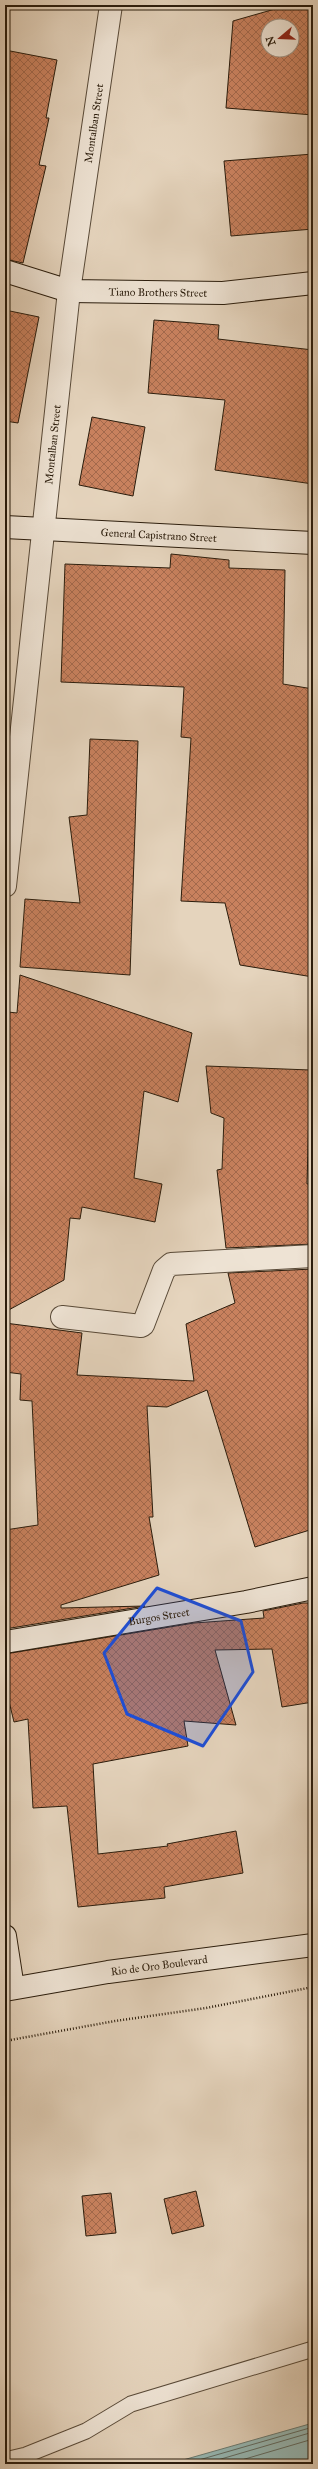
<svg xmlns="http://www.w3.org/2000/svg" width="318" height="2469" font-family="'IM FELL Great Primer',serif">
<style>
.water{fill:#96b8b4;stroke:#6b7a71}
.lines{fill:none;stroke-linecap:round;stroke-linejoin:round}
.shore{stroke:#606a60;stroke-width:1}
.building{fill:url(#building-cross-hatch);stroke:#2a1c0c;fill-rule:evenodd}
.lane-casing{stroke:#594a38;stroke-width:17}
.street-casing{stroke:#594a38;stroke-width:24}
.secondary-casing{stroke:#2a1c0c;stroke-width:24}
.path{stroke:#2a1c0c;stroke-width:2.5;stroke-dasharray:1 2;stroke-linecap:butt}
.lane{stroke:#eee3d4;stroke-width:15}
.street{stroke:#eee3d4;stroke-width:22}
.secondary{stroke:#eee3d4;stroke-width:22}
.marked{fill:#1d4ed8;fill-opacity:0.2;stroke:#1d4ed8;stroke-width:3;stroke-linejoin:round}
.labels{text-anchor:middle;stroke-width:3.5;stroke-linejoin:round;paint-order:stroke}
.street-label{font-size:11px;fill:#2a1c0c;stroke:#eee3d4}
</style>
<defs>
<pattern id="building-cross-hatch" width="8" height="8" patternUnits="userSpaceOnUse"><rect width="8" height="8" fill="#c8815e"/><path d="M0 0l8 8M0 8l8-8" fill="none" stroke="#a3694c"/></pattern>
</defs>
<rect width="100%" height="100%" fill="#e5d4bd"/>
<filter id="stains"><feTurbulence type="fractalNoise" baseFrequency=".005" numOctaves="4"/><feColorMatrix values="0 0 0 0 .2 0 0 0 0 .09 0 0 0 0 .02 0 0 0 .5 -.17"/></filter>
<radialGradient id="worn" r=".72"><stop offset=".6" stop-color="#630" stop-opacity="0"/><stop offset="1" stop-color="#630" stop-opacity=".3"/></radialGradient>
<polygon class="water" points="313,2423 313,2464 169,2464"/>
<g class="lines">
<g class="shore">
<polyline points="185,2464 313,2427"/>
<polyline points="204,2464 313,2432"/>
<polyline points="228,2464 313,2439"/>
</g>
</g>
<g class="building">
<path d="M289 5H313V115L226 108 233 21ZM268 26H292V50H268Z"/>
<polygon points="5,50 57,60 46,118 49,118 39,165 46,166 23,263 5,259"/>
<polygon points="313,154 313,229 231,236 224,161"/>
<polygon points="5,310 39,317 18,423 5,421"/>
<polygon points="154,320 219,325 218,339 313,350 313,484 215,470 225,400 148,393"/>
<polygon points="92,417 145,427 133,496 79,485"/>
<polygon points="171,554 229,560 229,568 285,570 283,684 313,689 313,977 240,965 225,903 181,901 191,738 181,737 184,687 61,682 65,564 170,568"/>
<polygon points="90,739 138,741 130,975 20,967 25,899 80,903 69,817 87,815"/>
<polygon points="20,975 192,1033 178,1102 144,1091 134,1178 162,1184 155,1222 82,1207 80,1219 70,1218 64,1280 5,1312 5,1078 8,1012 17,1013"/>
<polygon points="206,1066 310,1070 307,1184 313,1183 313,1244 226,1248 217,1170 222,1169 224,1118 211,1113"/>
<polygon points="313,1269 313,1529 255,1547 207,1390 167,1407 147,1406 153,1517 149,1517 159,1575 61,1605 61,1608 145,1606 5,1629 5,1530 38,1525 32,1401 20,1400 21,1374 5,1372 5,1323 82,1333 77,1375 194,1381 186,1324 235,1303 228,1273"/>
<polygon points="303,1603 313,1603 313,1702 282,1707 272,1649 215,1650 236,1725 184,1721 188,1746 93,1764 98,1854 168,1846 167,1844 236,1831 243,1873 164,1887 165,1898 78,1907 67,1806 33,1808 28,1719 14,1722 5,1685 5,1654 194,1623 264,1618 263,1611"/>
<polygon points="196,2191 204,2226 172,2234 164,2199"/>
<polygon points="111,2193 116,2233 86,2236 82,2196"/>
</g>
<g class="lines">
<g class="lane-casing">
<polyline id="lane" points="5,2460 26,2455 86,2431 131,2404 313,2349"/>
</g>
<g class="street-casing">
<g id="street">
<path id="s1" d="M5 886 69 291 111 5"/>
<polyline points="62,1317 141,1326 143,1325 164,1270 171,1264 313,1256"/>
</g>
</g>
<g class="secondary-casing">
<g id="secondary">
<path id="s2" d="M5 271 69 291 223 293 313 283"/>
<path id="s3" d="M5 527 313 543"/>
<path id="s4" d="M5 1642 246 1602 313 1588"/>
<polyline points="5,1936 13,1988"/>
<path id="s5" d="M5 1990 108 1972 313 1945"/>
</g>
</g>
<polyline class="path" points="5,2041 115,2021 206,2008 313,1987"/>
<use href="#lane" class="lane"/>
<use href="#street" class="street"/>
<use href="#secondary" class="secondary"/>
</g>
<path class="marked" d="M157 1588 241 1621 253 1672 203 1746 127 1714 104 1653Z"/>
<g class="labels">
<g class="street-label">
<text dy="4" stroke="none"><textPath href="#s1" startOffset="768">Montalban Street</textPath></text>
<text dy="4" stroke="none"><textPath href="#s2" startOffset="156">Tiano Brothers Street</textPath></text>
<text dy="4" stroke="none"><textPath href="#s1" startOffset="444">Montalban Street</textPath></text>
<text dy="4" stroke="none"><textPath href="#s3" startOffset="154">General Capistrano Street</textPath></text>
<text dy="4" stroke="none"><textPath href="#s4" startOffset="156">Burgos Street</textPath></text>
<text dy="4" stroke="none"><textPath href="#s5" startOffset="156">Rio de Oro Boulevard</textPath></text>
</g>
</g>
<rect width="318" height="2469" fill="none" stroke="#e5d4bd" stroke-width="20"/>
<rect x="6" y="6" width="306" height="2457" fill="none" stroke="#2a1c0c" stroke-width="2"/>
<rect x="10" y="10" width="298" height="2449" fill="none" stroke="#2a1c0c"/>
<g transform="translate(280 38) rotate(251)"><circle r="19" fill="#eee3d4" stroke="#a09384"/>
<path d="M0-3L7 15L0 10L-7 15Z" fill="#8f2418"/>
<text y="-6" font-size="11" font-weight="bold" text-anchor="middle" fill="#2a1c0c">N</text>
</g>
<rect width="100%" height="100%" filter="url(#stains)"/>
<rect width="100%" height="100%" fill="url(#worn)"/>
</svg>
